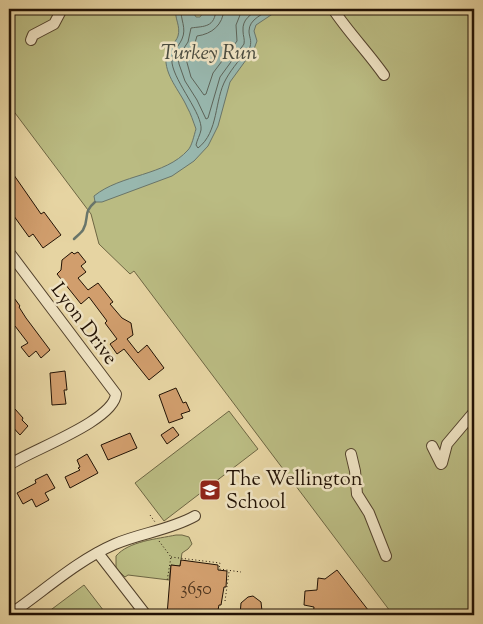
<svg xmlns="http://www.w3.org/2000/svg" width="483" height="624" font-family="'Sorts Mill Goudy',serif">
<style>
.green{fill:#babb82;stroke:#6e6643}
.water{fill:#98b7ae;stroke:#69756a}
.lines{fill:none;stroke-linecap:round;stroke-linejoin:round}
.shore{stroke:#5d6459;stroke-width:1}
.stream{stroke:#69756a;stroke-width:2.5}
.building{fill:#d19e6d;stroke:#221204}
.minor-casing{stroke:#53422c;stroke-width:12}
.path{stroke:#221204;stroke-width:1;stroke-dasharray:1 2.5;stroke-linecap:butt}
.minor{stroke:#efe3c3;stroke-width:10}
.labels{text-anchor:middle;stroke-width:5;stroke-linejoin:round;paint-order:stroke}
.number-label{font-size:18px;fill:#4e351e}
.street-label{font-size:20px;fill:#221204;stroke:#efe3c3}
.poi-label{font-size:20px;fill:#221204;stroke:#efe3c3;text-anchor:start}
.water-label{font-size:21px;font-style:italic;fill:#4b4c40;stroke:#efe3c3}
</style>
<rect width="100%" height="100%" fill="#e6d4a2"/>
<filter id="stains"><feTurbulence type="fractalNoise" baseFrequency=".004" numOctaves="4"/><feColorMatrix values="0 0 0 0 .2 0 0 0 0 .09 0 0 0 0 .02 0 0 0 .5 -.17"/></filter>
<radialGradient id="worn" r=".72"><stop offset=".6" stop-color="#630" stop-opacity="0"/><stop offset="1" stop-color="#630" stop-opacity=".3"/></radialGradient>
<g class="green">
<polygon points="9,9 474,9 474,615 393,615 134,271 130,274 99,244 91,214 9,105"/>
<polygon points="229,411 258,449 164,521 135,483"/>
<path d="M176 535H182L189 537 192 544 188 549 182 553 180 566 171 565 169 580 128 575 125 577 116 568V556C129 541 157 539 176 535Z"/>
<polygon points="84,585 107,615 44,615"/>
</g>
<path class="water" d="M176 9H191L196 17H200L206 9H280L256 25 254 31 257 41 254 49 230 82 218 126 208 146 194 161 172 176 102 202H95L94 196C121 174 165 176 188 150 192 146 194 135 196 129 193 121 191 114 187 107 180 91 164 75 166 56 167 48 176 43 178 36 181 26 174 18 176 9Z"/>
<g class="lines">
<g class="shore">
<path d="M181 9C180 19 187 28 182 39 178 48 171 52 172 63 175 83 203 114 201 130 200 135 197 140 196 145L198 148C219 132 214 100 226 79 232 68 242 57 250 47 252 40 249 37 249 31 249 19 263 14 272 9"/>
<path d="M216 9C215 28 204 26 191 28L188 42 178 57 179 64 185 81 197 100 206 119 208 118 220 77 244 44C245 39 243 36 243 31 242 19 251 14 260 9"/>
<path d="M224 9C223 25 212 34 197 36L194 46 186 59 191 77 204 95 206 94 213 73 237 41 236 25 240 15 246 9"/>
</g>
<path class="stream" d="M74 239C77 236 81 233 83 230 90 218 82 213 95 202"/>
</g>
<g class="building">
<polygon points="9,168 41,214 44,212 61,235 43,248 33,234 29,237 11,212 12,210 9,205"/>
<polygon points="72,252 74,254 78,252 86,262 81,266 86,272 78,278 88,290 98,283 113,302 110,304 122,318 131,323 133,335 127,339 138,353 147,345 164,368 149,380 124,349 117,354 110,344 117,339 105,323 107,321 89,297 81,304 57,274 61,270 62,260"/>
<polygon points="9,291 20,306 19,307 26,318 50,350 41,358 36,351 29,357 21,347 28,343 15,326 12,328 9,324"/>
<polygon points="65,371 67,390 64,390 66,404 52,405 50,373"/>
<polygon points="176,388 183,403 186,402 190,411 181,414 183,418 169,423 159,395"/>
<polygon points="9,406 14,411 15,409 23,418 22,420 28,426 20,435 9,423"/>
<polygon points="173,427 179,435 167,444 161,435"/>
<polygon points="130,433 137,448 108,460 101,445"/>
<polygon points="87,454 98,473 70,488 65,477 80,470 78,468 80,467 77,460"/>
<polygon points="47,474 55,488 45,493 49,500 36,507 32,499 23,504 17,493 36,483 35,480"/>
<polygon points="181,560 218,565 218,570 227,571 226,587 224,587 221,605 219,605 217,615 167,615 171,565 180,566"/>
<polygon points="337,570 372,615 313,615 314,607 304,605 305,591 317,590 318,578 325,579"/>
<polygon points="253,596 261,602 262,611 259,615 240,615 241,603 248,597"/>
</g>
<g class="lines">
<g class="minor-casing">
<g id="minor">
<path d="M333 9C348 32 368 52 384 75"/>
<polyline points="31,40 33,35 54,24 62,9"/>
<path d="M9 252 116 394C114 421 31 450 9 465"/>
<polyline points="432,446 441,464 442,463 447,444 474,412"/>
<polyline points="351,454 355,471 357,494 369,513 386,556"/>
<polyline points="98,553 146,615"/>
<path d="M9 615C44 591 76 561 115 544 141 533 170 530 195 516"/>
</g>
</g>
<g class="path">
<polyline points="150,515 155,522"/>
<polyline points="159,541 171,557 167,581"/>
<polyline points="171,557 220,563 219,569 241,572"/>
<polyline points="225,601 229,572"/>
</g>
<use href="#minor" class="minor"/>
</g>
<defs>
<g id="school-square" transform="scale(1.125)"><rect x="-9" y="-9" width="18" height="18" rx="4" fill="#8f2418" stroke="#efe3c3"/><path d="M0-5L7-2L0 1L-7-2ZM-4 1L0 2.5L4 1V4Q0 6-4 4Z" fill="#fff"/></g>
</defs>
<g fill-rule="evenodd">
<use href="#school-square" x="210" y="490"/>
</g>
<g class="labels">
<g class="number-label">
<text x="196" y="594">3650</text>
</g>
<g class="street-label">
<text transform="translate(85 323) rotate(53)" y="7">Lyon Drive</text>
</g>
<g class="poi-label">
<text x="226" y="485">The Wellington<tspan x="226" dy="23">School</tspan></text>
</g>
<g class="water-label">
<text x="209" y="59">Turkey Run</text>
</g>
</g>
<rect width="483" height="624" fill="none" stroke="#e6d4a2" stroke-width="30"/>
<rect x="10" y="10" width="463" height="604" fill="none" stroke="#221204" stroke-width="2.5"/>
<rect x="15" y="15" width="453" height="594" fill="none" stroke="#221204"/>
<rect width="100%" height="100%" filter="url(#stains)"/>
<rect width="100%" height="100%" fill="url(#worn)"/>
</svg>
